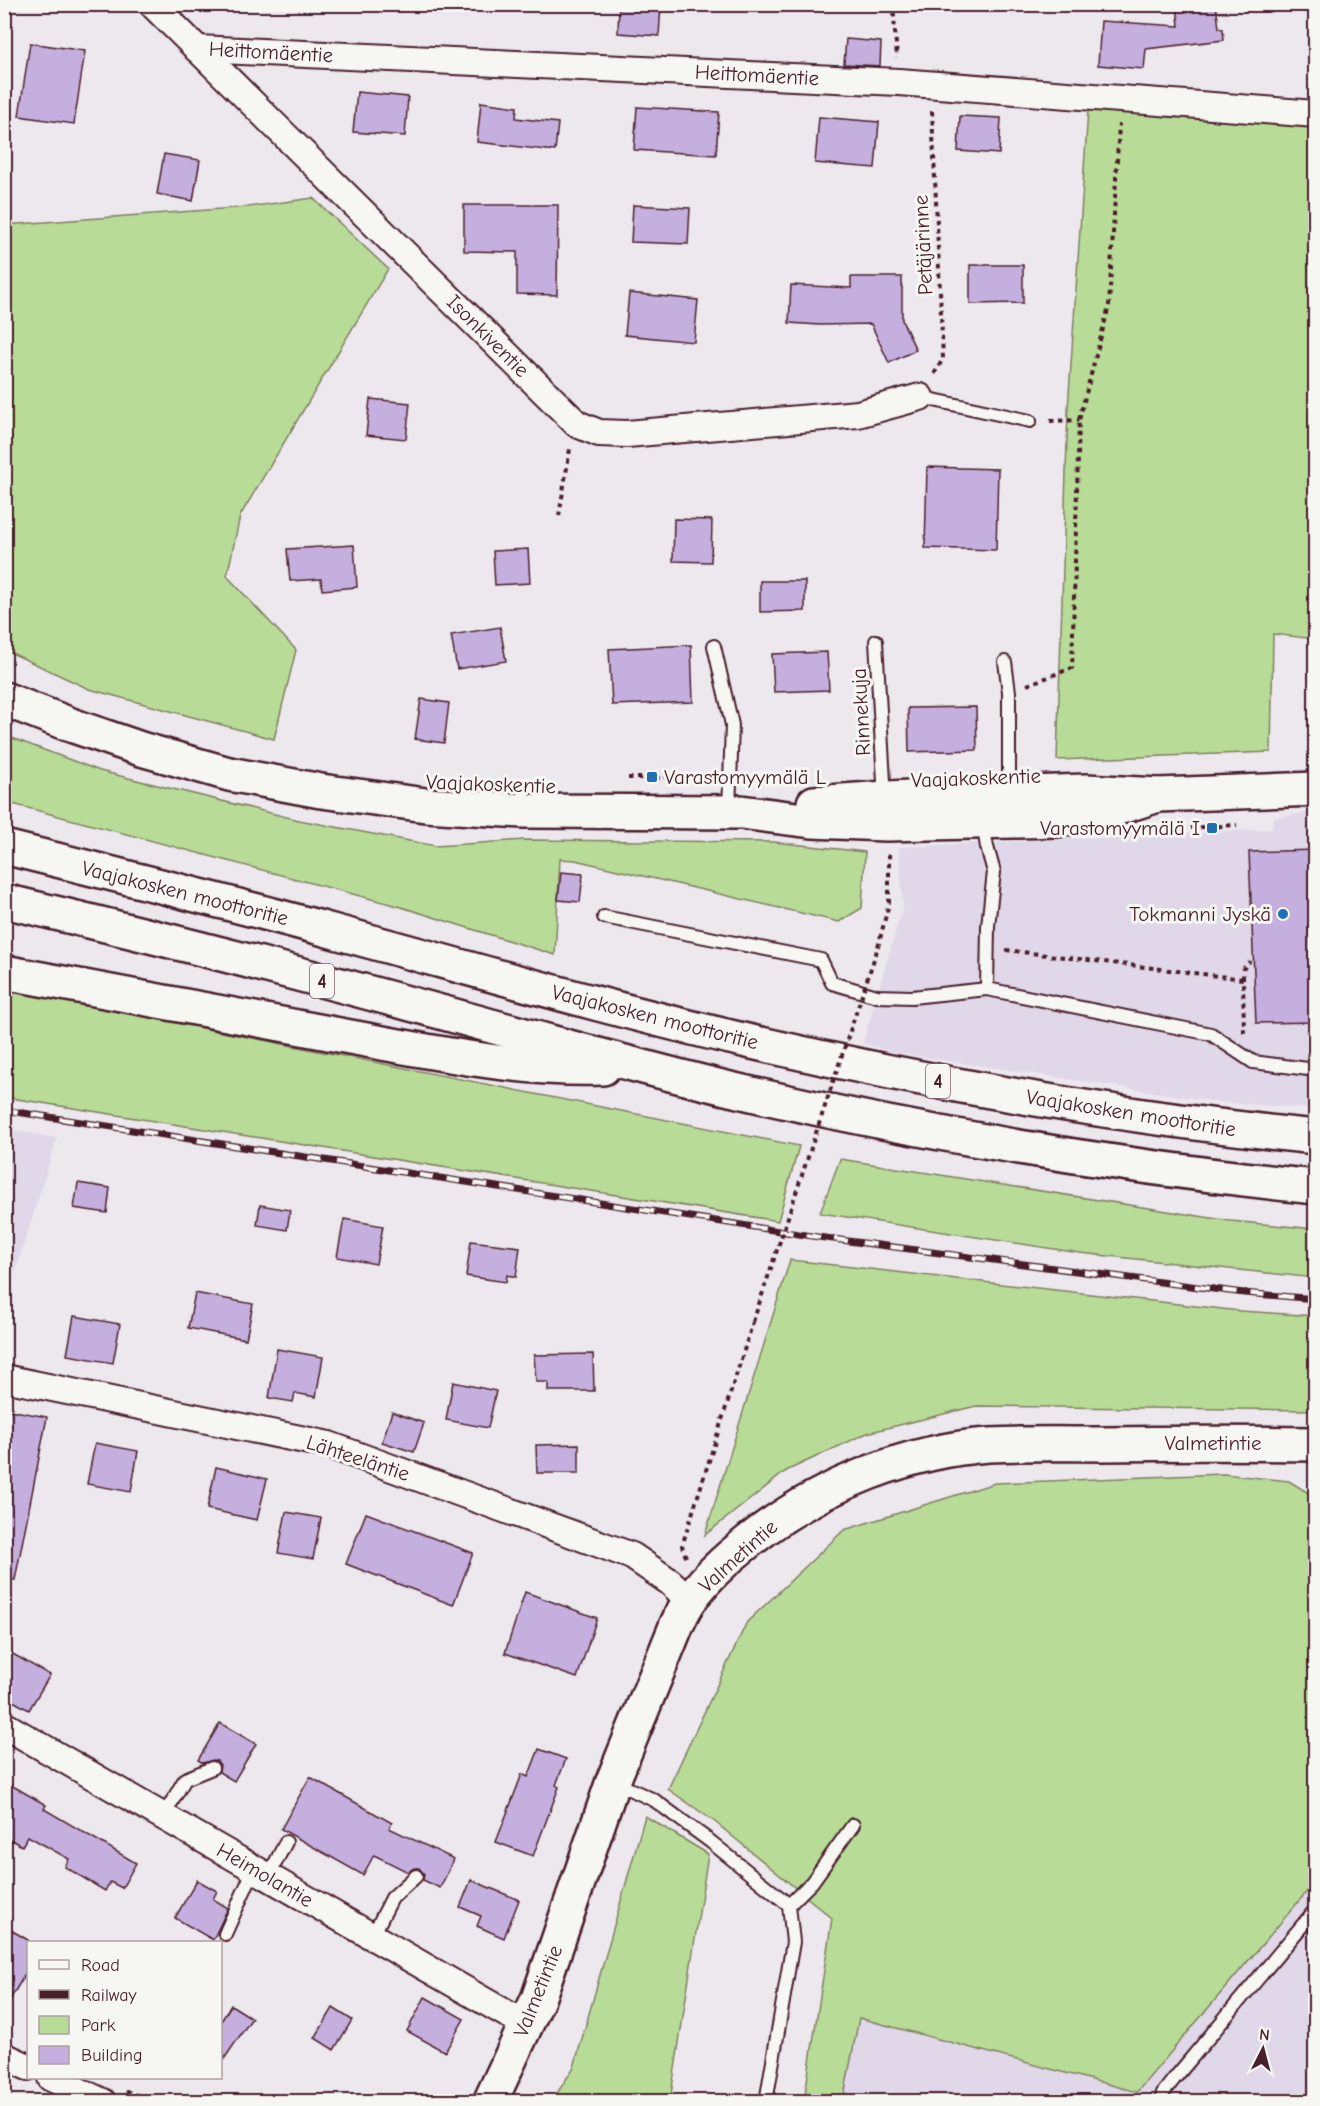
<svg xmlns="http://www.w3.org/2000/svg" width="1320" height="2106" font-family="'Comic Neue',sans-serif">
<style>
.built{fill:#e0d7e9}
.green{fill:#b8dc97;stroke:#817e61;stroke-width:1.5}
.building{fill:#c5afde;stroke:#4a1f2b;stroke-width:1.5}
.lines{fill:none;stroke-linecap:round;stroke-linejoin:round}
.lane-casing{stroke:#4a1f2b;stroke-width:16}
.street-casing{stroke:#4a1f2b;stroke-width:30}
.secondary-casing{stroke:#4a1f2b;stroke-width:38}
.highway-casing{stroke:#4a1f2b;stroke-width:38}
.path{stroke:#4a1f2b;stroke-width:4;stroke-dasharray:4.5 4.5;stroke-linecap:butt}
.lane{stroke:#f6f6f2;stroke-width:12}
.street{stroke:#f6f6f2;stroke-width:26}
.secondary{stroke:#f6f6f2;stroke-width:33}
.highway{stroke:#f6f6f2;stroke-width:33}
.rail-casing{stroke:#4a1f2b;stroke-width:7}
.rail{stroke:#f6f6f2;stroke-width:4.5;stroke-dasharray:14;stroke-linecap:butt}
.path-bridge{stroke:#4a1f2b;stroke-width:4;stroke-dasharray:4.5 4.5;stroke-linecap:butt}
.poi-dot{fill:#1f6fb2;stroke:#f6f6f2;stroke-width:2}
.labels{text-anchor:middle;stroke-width:6;stroke-linejoin:round;paint-order:stroke}
.shield{fill:#f6f6f2;stroke:#7e6067;stroke-width:1.5}
.shield-label{font-size:20px;font-weight:bold;fill:#4a1f2b}
.street-label{font-size:21px;fill:#4a1f2b;stroke:#f6f6f2}
.poi-label{font-size:21px;fill:#4a1f2b;stroke:#f6f6f2;text-anchor:end}
</style>
<rect width="100%" height="100%" fill="#ece8ee"/>
<filter id="ink" filterUnits="userSpaceOnUse"><feTurbulence type="fractalNoise" baseFrequency=".0167" numOctaves="2"/><feDisplacementMap in="SourceGraphic" scale="12" xChannelSelector="R" yChannelSelector="G"/><feConvolveMatrix kernelMatrix="1 2 1 2 8 2 1 2 1" color-interpolation-filters="sRGB"/></filter>
<g filter="url(#ink)">
<g class="built">
<polygon points="1315,811 1315,1109 1219,1102 891,1052 863,1043 903,907 899,847 1272,829 1273,818"/>
<polygon points="5,1129 57,1138 5,1304 4,1129"/>
<polygon points="1315,1882 1316,2050 1308,2101 843,2102 858,2018 1137,2092"/>
</g>
<g class="green">
<polygon points="1089,95 1315,114 1315,639 1273,634 1271,752 1057,760 1068,409"/>
<polygon points="313,198 388,269 240,516 227,576 296,650 274,739 89,689 5,650 5,225 248,207"/>
<polygon points="4,735 100,771 299,820 436,846 525,840 774,842 865,852 862,908 839,922 575,860 560,859 555,955 398,906 5,802"/>
<polygon points="4,989 799,1146 778,1221 5,1097"/>
<polygon points="840,1159 1230,1221 1315,1229 1315,1278 1080,1253 820,1213"/>
<polygon points="790,1260 1240,1311 1315,1316 1315,1410 976,1406 867,1433 786,1471 705,1535"/>
<polygon points="1223,1474 1289,1481 1315,1497 1315,1882 1137,2092 859,2018 843,2101 804,2101 832,1918 715,1822 668,1789 747,1622 844,1530 995,1483"/>
<polygon points="645,1816 708,1854 670,2101 552,2101 574,2067"/>
</g>
<g class="building">
<polygon points="619,4 661,4 659,36 618,33"/>
<polygon points="1177,4 1216,4 1219,28 1223,29 1224,40 1146,49 1144,69 1098,65 1101,21 1179,26"/>
<polygon points="846,39 881,42 880,66 844,64"/>
<polygon points="30,43 85,51 74,124 19,116"/>
<polygon points="357,92 408,97 405,136 353,132"/>
<polygon points="481,102 517,107 516,118 558,123 555,151 477,142"/>
<polygon points="637,107 719,112 716,155 634,150"/>
<polygon points="960,116 1001,118 999,154 958,151"/>
<polygon points="819,117 879,122 875,168 815,163"/>
<polygon points="164,154 200,160 193,201 157,194"/>
<polygon points="464,205 558,205 557,295 517,294 517,252 464,251"/>
<polygon points="633,205 690,208 688,244 631,242"/>
<polygon points="970,265 1023,265 1023,303 970,304"/>
<polygon points="851,277 902,277 902,320 916,350 889,363 871,324 820,325 789,323 791,285 851,288"/>
<polygon points="629,293 698,300 694,342 625,335"/>
<polygon points="370,399 410,403 406,439 366,435"/>
<polygon points="927,467 998,469 996,550 925,548"/>
<polygon points="674,519 712,520 711,562 673,561"/>
<polygon points="354,545 357,587 322,590 321,579 290,581 287,549"/>
<polygon points="528,549 530,583 495,585 493,551"/>
<polygon points="760,581 805,581 805,611 760,612"/>
<polygon points="500,627 506,661 457,669 451,635"/>
<polygon points="691,645 693,702 612,705 609,649"/>
<polygon points="827,652 829,690 774,692 772,654"/>
<polygon points="421,699 449,703 444,743 415,739"/>
<polygon points="976,707 977,750 909,752 908,708"/>
<polygon points="1316,850 1316,1022 1256,1023 1249,852"/>
<polygon points="561,872 583,874 580,902 558,900"/>
<polygon points="78,1183 110,1188 107,1213 74,1208"/>
<polygon points="260,1205 290,1210 287,1230 257,1225"/>
<polygon points="344,1219 383,1226 376,1264 337,1257"/>
<polygon points="471,1241 520,1247 516,1277 507,1275 506,1282 466,1276"/>
<polygon points="195,1293 253,1304 246,1339 188,1328"/>
<polygon points="74,1316 120,1324 113,1363 67,1355"/>
<polygon points="277,1349 323,1357 316,1397 295,1393 293,1402 269,1398"/>
<polygon points="593,1354 594,1391 548,1391 548,1382 536,1382 534,1355"/>
<polygon points="453,1382 496,1391 488,1428 446,1420"/>
<polygon points="4,1409 47,1417 15,1580 4,1579"/>
<polygon points="392,1412 424,1423 414,1452 382,1442"/>
<polygon points="95,1443 138,1451 131,1492 87,1484"/>
<polygon points="579,1444 579,1473 537,1473 536,1445"/>
<polygon points="216,1467 267,1479 257,1520 207,1509"/>
<polygon points="286,1512 321,1518 313,1559 278,1553"/>
<polygon points="366,1513 473,1553 453,1605 346,1564"/>
<polygon points="525,1592 597,1618 577,1678 505,1653"/>
<polygon points="4,1649 50,1675 29,1710 4,1696"/>
<polygon points="220,1723 256,1744 234,1781 219,1772 220,1765 217,1761 213,1760 203,1763 198,1760"/>
<polygon points="539,1749 566,1759 556,1785 559,1787 533,1856 496,1842 522,1774 528,1777"/>
<polygon points="310,1777 392,1823 389,1828 454,1859 440,1888 423,1880 424,1874 419,1868 414,1868 408,1872 374,1855 363,1875 281,1829"/>
<polygon points="4,1781 46,1805 44,1809 136,1863 122,1888 110,1882 105,1891 65,1867 69,1859 28,1836 22,1846 4,1836"/>
<polygon points="197,1880 217,1891 213,1899 228,1908 213,1940 175,1918"/>
<polygon points="471,1880 519,1900 504,1938 477,1926 481,1916 460,1907"/>
<polygon points="4,1926 28,1940 28,1969 4,2010"/>
<polygon points="425,1997 464,2019 445,2052 407,2031"/>
<polygon points="231,2005 252,2018 220,2065 220,2023"/>
<polygon points="333,2008 352,2020 334,2050 315,2038"/>
</g>
<g class="lines">
<g class="lane-casing">
<g id="lane">
<polyline points="920,397 1030,421"/>
<polyline points="876,641 884,782"/>
<polyline points="714,646 732,725 729,811"/>
<polyline points="1005,662 1009,692 1009,792"/>
<polyline points="523,810 523,789"/>
<polyline points="983,824 987,847 994,872 988,926 987,989 1211,1034 1253,1062 1316,1070"/>
<polyline points="604,917 821,960 832,983 877,996 912,997 987,989"/>
<polyline points="614,1782 654,1800 711,1842 789,1905 793,1942 766,2102"/>
<polyline points="163,1817 185,1779 212,1768"/>
<polyline points="268,1877 286,1842"/>
<polyline points="789,1905 812,1882 853,1825"/>
<polyline points="225,1934 254,1869"/>
<polyline points="372,1937 392,1898 416,1876"/>
<polyline points="1161,2102 1163,2093 1174,2079 1316,1909"/>
</g>
</g>
<g class="street-casing">
<g id="street">
<polyline points="152,4 577,424 599,433 627,434 858,414 920,397"/>
<polyline points="197,49 899,82 1316,114"/>
<polyline points="4,1378 329,1445 632,1556 670,1582 689,1600"/>
<polyline points="4,1725 507,2014 526,2023"/>
<polyline points="4,2056 28,2067"/>
<polyline points="51,2078 103,2102"/>
</g>
</g>
<g class="secondary-casing">
<g id="secondary">
<polyline points="4,699 71,725 141,749 229,774 321,791 426,805 523,811 741,812 812,821 886,824 1057,820 1099,814 1158,795"/>
<polyline points="814,803 886,798 1057,792 1086,791 1158,795 1316,789"/>
<path d="M490 2102 538 1999 613 1781 677 1624C681 1616 685 1607 690 1600 708 1573 737 1550 762 1531 824 1485 911 1450 989 1445 1026 1443 1064 1444 1102 1444 1173 1443 1244 1443 1316 1444"/>
</g>
</g>
<g class="highway-casing">
<g id="highway">
<path d="M4 847C114 874 223 901 332 931 469 968 605 1008 743 1040 932 1084 1123 1118 1316 1137"/>
<path d="M4 901C169 939 332 982 495 1027 573 1048 651 1070 730 1089 922 1134 1119 1167 1316 1187"/>
<path d="M4 972C120 994 235 1016 350 1037 432 1052 520 1071 603 1068"/>
</g>
</g>
<g class="path">
<polyline points="893,4 897,58"/>
<polyline points="932,111 943,359 933,376"/>
<polyline points="1050,421 1079,420"/>
<polyline points="559,516 570,449"/>
<polyline points="1027,685 1072,668 1079,420 1109,306 1119,124"/>
<polyline points="628,778 710,778"/>
<polyline points="748,778 794,782"/>
<polyline points="1155,830 1237,825"/>
<polyline points="878,947 889,903 889,854"/>
<polyline points="1006,950 1243,979 1244,1033"/>
<polyline points="1243,979 1243,969 1250,961"/>
<polyline points="686,1557 682,1546 753,1322"/>
<polyline points="126,2091 156,2102"/>
</g>
<use href="#lane" class="lane"/>
<use href="#street" class="street"/>
<use href="#secondary" class="secondary"/>
<use href="#highway" class="highway"/>
<g class="rail-casing">
<polyline id="rail" points="4,1110 818,1237 1244,1293 1316,1299"/>
</g>
<use href="#rail" class="rail"/>
<polyline class="path-bridge" points="753,1322 878,947"/>
</g>
</g>
<g class="poi-dot">
<rect x="646" y="771" width="12" height="12" rx="3"/>
<rect x="1206" y="822" width="12" height="12" rx="3"/>
<circle cx="1283" cy="914" r="6"/>
</g>
<g class="labels">
<g class="shield">
<rect x="310" y="964" width="24" height="34" rx="4.5"/>
<rect x="926" y="1064" width="24" height="34" rx="4.5"/>
</g>
<g class="shield-label">
<text x="322" y="988">4</text>
<text x="938" y="1088">4</text>
</g>
<g class="street-label">
<text transform="translate(271 52) rotate(3)" y="7">Heittomäentie</text>
<text transform="translate(757 75) rotate(3)" y="7">Heittomäentie</text>
<text transform="translate(923 245) rotate(-93)" y="7">Petäjärinne</text>
<text transform="translate(488 336) rotate(45)" y="7">Isonkiventie</text>
<text transform="translate(861 712) rotate(-93)" y="7">Rinnekuja</text>
<text transform="translate(976 778) rotate(-2)" y="7">Vaajakoskentie</text>
<text transform="translate(491 784) rotate(2)" y="7">Vaajakoskentie</text>
<text transform="translate(185 893) rotate(14)" y="7">Vaajakosken moottoritie</text>
<text transform="translate(655 1017) rotate(14)" y="7">Vaajakosken moottoritie</text>
<text transform="translate(1131 1113) rotate(9)" y="7">Vaajakosken moottoritie</text>
<text x="1213" y="1450">Valmetintie</text>
<text transform="translate(358 1458) rotate(18)" y="7">Lähteeläntie</text>
<text transform="translate(738 1556) rotate(-42)" y="7">Valmetintie</text>
<text transform="translate(265 1875) rotate(30)" y="7">Heimolantie</text>
<text transform="translate(538 1991) rotate(-68)" y="7">Valmetintie</text>
</g>
<g class="poi-label">
<text x="664" y="784" text-anchor="start">Varastomyymälä L</text>
<text x="1200" y="835">Varastomyymälä I</text>
<text x="1271" y="921">Tokmanni Jyskä</text>
</g>
</g>
<rect width="1320" height="2106" fill="none" stroke="#f6f6f2" stroke-width="24"/>
<rect x="12" y="12" width="1296" height="2082" fill="none" stroke="#4a1f2b" stroke-width="2" filter="url(#ink)"/>
<rect x="27" y="1941" width="195" height="138" fill="#f6f6f2" stroke="#b1a0a2" stroke-width="1.5"/>
<rect x="39" y="1960" width="30" height="9" fill="#f6f6f2" stroke="#b1a0a2" stroke-width="1.5"/>
<text x="81" y="1971" font-size="18" fill="#4a1f2b">Road</text>
<rect x="39" y="1990" width="30" height="9" fill="#4a1f2b" stroke="#b1a0a2" stroke-width="1.5"/>
<text x="81" y="2001" font-size="18" fill="#4a1f2b">Railway</text>
<rect x="39" y="2016" width="30" height="18" fill="#b8dc97" stroke="#b1a0a2" stroke-width="1.5"/>
<text x="81" y="2031" font-size="18" fill="#4a1f2b">Park</text>
<rect x="39" y="2046" width="30" height="18" fill="#c5afde" stroke="#b1a0a2" stroke-width="1.5"/>
<text x="81" y="2061" font-size="18" fill="#4a1f2b">Building</text>
<g transform="translate(1263 2049) rotate(6)" stroke="#f6f6f2" stroke-width="4.5" paint-order="stroke">
<path d="M0-4.5L10 22L0 15L-10 22Z" fill="#4a1f2b"/>
<text y="-9" font-size="16" font-weight="bold" text-anchor="middle" fill="#4a1f2b">N</text>
</g>
</svg>
